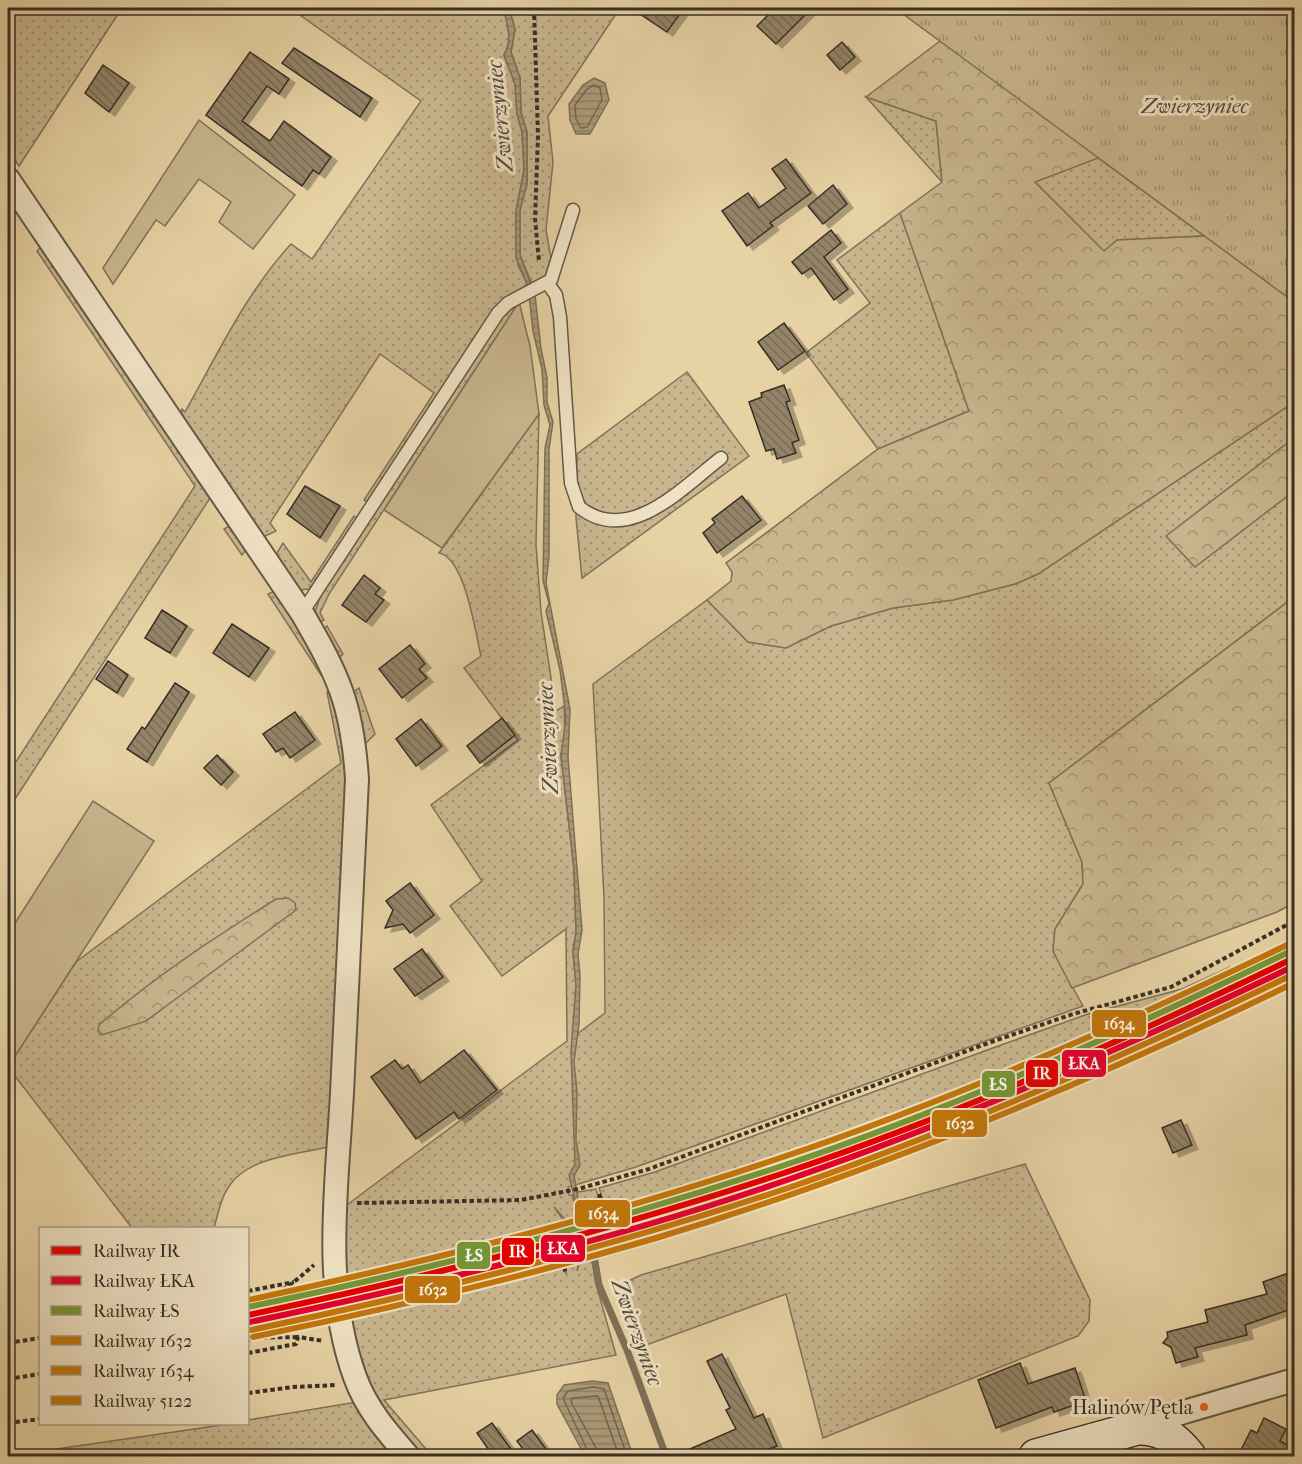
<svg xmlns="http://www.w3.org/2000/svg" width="1302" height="1464" font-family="'IM FELL French Canon',serif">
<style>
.grass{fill:url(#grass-dots);stroke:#80725a;stroke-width:1.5}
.forest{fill:url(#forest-crowns);stroke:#80725a;stroke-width:1.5;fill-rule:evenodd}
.park{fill:url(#park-tufts);stroke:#80725a;stroke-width:1.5}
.garden{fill:#c9b68f;stroke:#80725a;stroke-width:1.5}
.water{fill:url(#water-rules);stroke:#7e7058;stroke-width:1.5}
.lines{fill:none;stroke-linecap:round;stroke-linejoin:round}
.shore{stroke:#726550;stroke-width:1.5}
.stream{stroke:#7e7058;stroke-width:7}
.building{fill:url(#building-back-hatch);stroke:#382f26;stroke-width:1.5;filter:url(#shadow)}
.lane-casing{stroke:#645846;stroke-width:15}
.street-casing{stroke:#645846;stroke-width:26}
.secondary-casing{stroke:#382f26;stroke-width:36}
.path{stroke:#382f26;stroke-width:4;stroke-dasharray:4.5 3;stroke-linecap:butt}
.lane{stroke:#efe2c4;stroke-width:12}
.street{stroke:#efe2c4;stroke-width:22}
.secondary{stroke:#efe2c4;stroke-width:33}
.rail-1-casing{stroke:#efe2c4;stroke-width:10}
.rail-2-casing{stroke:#efe2c4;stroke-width:10}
.rail-3-casing{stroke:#efe2c4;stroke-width:10}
.rail-4-casing{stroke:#efe2c4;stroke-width:10}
.rail-5-casing{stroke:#efe2c4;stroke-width:10}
.rail-6-casing{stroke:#efe2c4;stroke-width:10}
.rail-1{stroke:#e50000;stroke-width:6}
.rail-2{stroke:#e4002b;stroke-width:6}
.rail-3{stroke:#769635;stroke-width:6}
.rail-4{stroke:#c3760b;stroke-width:6}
.rail-5{stroke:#c3760b;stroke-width:6}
.rail-6{stroke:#c3760b;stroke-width:6}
.bus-dot{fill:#e96222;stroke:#efe2c4;stroke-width:2}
.labels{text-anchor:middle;stroke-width:6;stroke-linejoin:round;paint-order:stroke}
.bus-label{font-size:20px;fill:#382f26;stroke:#efe2c4;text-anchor:end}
.park-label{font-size:21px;font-style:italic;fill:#554a3b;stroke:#efe2c4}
.water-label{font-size:22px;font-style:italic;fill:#554a3b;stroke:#efe2c4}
.line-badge{stroke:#efe2c4;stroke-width:2}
.badge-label{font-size:16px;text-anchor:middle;font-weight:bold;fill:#fff}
</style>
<defs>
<pattern id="grass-dots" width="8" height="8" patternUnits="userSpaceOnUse" patternTransform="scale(1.5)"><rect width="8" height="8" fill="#c9b68f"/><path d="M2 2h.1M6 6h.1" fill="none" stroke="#a49475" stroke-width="1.8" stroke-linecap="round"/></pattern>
<pattern id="forest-crowns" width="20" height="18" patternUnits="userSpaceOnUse" patternTransform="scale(1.5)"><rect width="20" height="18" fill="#c9b68f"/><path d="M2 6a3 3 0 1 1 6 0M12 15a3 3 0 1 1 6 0" fill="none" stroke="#a49475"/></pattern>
<pattern id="park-tufts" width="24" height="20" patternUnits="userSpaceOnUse" patternTransform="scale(1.5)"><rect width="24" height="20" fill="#c9b68f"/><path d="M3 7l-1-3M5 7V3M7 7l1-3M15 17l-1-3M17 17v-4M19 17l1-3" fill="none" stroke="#a49475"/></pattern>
<pattern id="water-rules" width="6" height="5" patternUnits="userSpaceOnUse" patternTransform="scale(1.5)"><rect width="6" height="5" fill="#ac9b79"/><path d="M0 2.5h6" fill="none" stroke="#8d7f63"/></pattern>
<pattern id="building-back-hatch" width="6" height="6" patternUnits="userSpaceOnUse" patternTransform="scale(1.5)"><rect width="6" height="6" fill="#938468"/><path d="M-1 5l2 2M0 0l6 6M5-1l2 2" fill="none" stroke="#796c55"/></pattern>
<filter id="shadow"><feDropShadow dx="6" dy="4" stdDeviation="0" flood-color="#0004"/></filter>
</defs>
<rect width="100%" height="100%" fill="#e7d2a4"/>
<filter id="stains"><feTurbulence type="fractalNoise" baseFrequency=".00333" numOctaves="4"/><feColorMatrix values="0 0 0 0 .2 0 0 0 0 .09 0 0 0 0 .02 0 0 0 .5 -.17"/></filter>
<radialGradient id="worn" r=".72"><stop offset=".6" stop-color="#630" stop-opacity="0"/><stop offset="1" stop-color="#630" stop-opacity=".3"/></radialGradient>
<g class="grass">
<polygon points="8,8 122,8 19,166 8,149"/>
<path d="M290 8H504C506 25 514 38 504 55L515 84 517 114 522 131 524 170 516 211V249L518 265 528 286 522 288 368 502 364 500 434 393 380 354 270 523 276 531 261 538 180 416 182 409 185 412C217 355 246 293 291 244L312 259 421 101Z"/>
<polygon points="509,8 620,8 548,116 553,162 546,230 552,264 547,275 532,284 520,255 520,210 527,184 527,132 521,112 520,78 511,52 515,29"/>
<polygon points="866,97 936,121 942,182"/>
<polygon points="1098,157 1204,236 1117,240 1104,252 1035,182"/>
<polygon points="900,213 969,411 878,449 806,353 870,303 837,260"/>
<polygon points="43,245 212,495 8,810 8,774 195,486 37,251"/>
<polygon points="519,302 329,594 320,613 324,620 317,624 314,614 321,595 500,319"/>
<polygon points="687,372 749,456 582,578 576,518 577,454"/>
<path d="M1294 402V438L1166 536 1195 567 1294 491V597L1049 783 1082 862 1083 884 1055 929 1053 951 1083 1006 636 1167 568 1187 569 1195H572L577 1210 587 1223 569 1229 567 1221 554 1207 564 1221 567 1232 346 1286 344 1207 567 1041 566 929 502 976 450 906 482 881 431 805 518 740 464 668 481 656C475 631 465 558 439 553L539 414 536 545 541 612 556 711 564 706 565 729 561 756 574 869 576 932 573 950 576 985 573 1037 605 1013 604 898 593 684 707 600 748 642 786 648 831 626 893 608 953 600 1015 584 1038 574Z"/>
<polygon points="354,516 357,518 313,584 309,589 298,590 274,558 283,543 311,582"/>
<polygon points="233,524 248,547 242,555 224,529"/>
<polygon points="275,591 325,670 321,675 268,594"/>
<polygon points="327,626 343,654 341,656 337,656 321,631"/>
<polygon points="359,688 375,734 366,743 363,743 352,693"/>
<path d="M335 690 348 779 328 1147C298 1154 249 1157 230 1185 221 1197 218 1214 214 1228H132L8 1067 76 962 341 763 327 692Z"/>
<path d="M1294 940V948C1123 1034 946 1111 764 1170 709 1188 654 1204 599 1221L595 1211V1198L592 1212 595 1221 592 1222 589 1215 580 1209 576 1194 578 1192 596 1189 601 1205 604 1203 599 1188 655 1172 1001 1045 1088 1014 1182 989 1230 967 1231 972Z"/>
<polygon points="1025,1164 1090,1300 1089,1321 1078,1336 823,1438 786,1294 638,1348 622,1284 641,1275"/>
<polygon points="592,1259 595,1280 616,1355 384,1400 432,1456 419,1456 390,1423 364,1377 350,1316 466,1292 563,1266 566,1274 566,1266 578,1264 577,1271 579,1264"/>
<polygon points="357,1402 398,1456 8,1456 229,1424 248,1424 248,1420"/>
</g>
<g class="forest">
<path d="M895 8H1294V402L1038 574 1015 584 953 600 893 608 831 626 786 648 748 642 707 600 731 581 732 572 726 563 878 449 969 411 900 213 942 182 936 121 866 97 940 41ZM1098 158 1204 235V236L1117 240 1104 251 1035 182Z"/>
<polygon points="1294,438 1294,491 1195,567 1166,536"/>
<polygon points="1294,597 1294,903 1277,912 1072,988 1053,951 1055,929 1083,884 1082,862 1049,783"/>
<path d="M288 898 295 903 296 910 146 1021 102 1035 98 1031 99 1025C154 977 214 938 276 899Z"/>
</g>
<polygon class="park" points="895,8 1294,8 1294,302"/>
<g class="garden">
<polygon points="199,120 295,195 253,249 219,222 231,202 199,179 165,226 156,220 113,284 103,268"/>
<polygon points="519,302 530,346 539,414 442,548 384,510"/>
<polygon points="93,801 154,841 8,1067 8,934"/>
</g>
<g class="water">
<path d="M504 8H509L515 29 511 52 520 78 521 113 527 132V184L520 210V255L535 295 541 349 547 377V402L553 422 549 449V557L546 583 570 709 568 757 582 930 578 954 580 975 579 1024 574 1062 577 1091 576 1140 580 1165 574 1176 579 1205 592 1222 587 1223 577 1210 569 1175 575 1164 571 1051 576 985 573 953 576 932 574 869 561 756 566 718 560 670 546 611 549 603 543 581 545 448 550 425 544 405 542 369 533 331 528 286 516 258V211L524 170 522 132 517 114 515 84 504 55C514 38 506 25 504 8Z"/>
<polygon points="594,78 605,83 609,100 590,134 576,134 570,120 569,104 583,85"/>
<polygon points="592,1381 608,1383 633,1456 585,1456 557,1404 557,1395 564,1385"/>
</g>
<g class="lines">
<g class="shore">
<polygon points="594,85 600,88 602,100 587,127 581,128 576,119 575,105 587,89"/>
<polyline points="590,1456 563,1398 568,1391 593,1387 604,1389 627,1456"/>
<polyline points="597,1456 596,1448 571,1402 572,1398 598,1396 619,1456"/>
</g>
<polyline class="stream" points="585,1216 588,1220 599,1285 627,1350 666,1456"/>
</g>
<g class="building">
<polygon points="631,8 684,8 667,32"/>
<polygon points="775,8 812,8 776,44 757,26"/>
<polygon points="842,42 855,57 840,70 827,55"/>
<polygon points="294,48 372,98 360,117 282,63"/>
<polygon points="250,52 289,79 279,94 267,86 242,121 270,141 284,121 331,157 319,174 313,170 302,186 206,115"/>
<polygon points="103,65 129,83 109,112 85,93"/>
<polygon points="786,159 811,193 770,223 773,226 747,246 722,211 748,193 759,208 786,188 772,169"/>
<polygon points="833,185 847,204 823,224 808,206"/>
<polygon points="831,230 841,243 824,257 848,289 834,300 811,268 802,274 792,262"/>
<polygon points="784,323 805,351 778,370 758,342"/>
<polygon points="784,385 790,401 786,402 799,440 792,443 796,453 777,459 774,449 766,451 749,402 762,397 761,393"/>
<polygon points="305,486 340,506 320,538 287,514"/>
<polygon points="742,496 761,520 717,553 703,533 715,523 712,519"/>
<polygon points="364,575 380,588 375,594 384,600 366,622 342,605"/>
<polygon points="162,610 187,626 170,653 145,638"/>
<polygon points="232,624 269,648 249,677 213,653"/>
<polygon points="410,645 425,664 419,669 427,678 402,698 379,669"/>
<polygon points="108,661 128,675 117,693 96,679"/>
<polygon points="175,683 189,692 147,762 127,749 142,727 145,729"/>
<polygon points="295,712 315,740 290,758 283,748 276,752 263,734"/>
<polygon points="502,718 515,735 480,763 467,746"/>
<polygon points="421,719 442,746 416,766 396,739"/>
<polygon points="217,755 233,772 221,785 204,768"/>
<polygon points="410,883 434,915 410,933 403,924 385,928 393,910 386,901"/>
<polygon points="422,949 443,977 415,996 394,969"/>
<polygon points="464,1050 497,1090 459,1119 454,1112 416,1139 371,1077 395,1060 402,1069 408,1065 420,1083"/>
<polygon points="1181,1120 1192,1145 1173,1153 1162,1128"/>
<polygon points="1294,1271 1294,1308 1245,1325 1247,1335 1195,1348 1198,1357 1176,1363 1171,1347 1163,1343 1168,1337 1167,1332 1208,1322 1205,1310 1267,1294 1263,1282"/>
<polygon points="722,1354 754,1418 763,1414 777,1446 752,1456 674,1456 736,1429 726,1410 730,1408 707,1361"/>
<polygon points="1020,1363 1028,1384 1075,1368 1086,1401 1054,1412 1052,1407 996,1428 978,1380"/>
<polygon points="1264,1418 1286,1429 1280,1441 1294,1449 1294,1456 1238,1456 1251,1430 1257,1433"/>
<polygon points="492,1423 516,1456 493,1456 477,1433"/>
<polygon points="532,1430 551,1456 528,1456 517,1441"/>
</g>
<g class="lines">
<g class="lane-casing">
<g id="lane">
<path d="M548 284 556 295 560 317 571 483 579 507C629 547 683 487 721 458"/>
<polyline points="302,613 498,313 508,303 551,280 573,210"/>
</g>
</g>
<g class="street-casing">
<g id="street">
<path d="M8 179 302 613C339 677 352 704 357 779 352 883 347 988 342 1093 337 1186 322 1287 355 1377 366 1408 387 1432 408 1456"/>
<polyline points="1152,1428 1169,1417 1184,1412 1294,1380"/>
</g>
</g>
<g class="secondary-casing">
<path id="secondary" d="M1036 1456 1137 1428C1161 1427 1175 1438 1189 1456"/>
</g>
<g class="path">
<polyline points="534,8 538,136 535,219 539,261"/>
<polyline points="599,1194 602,1203"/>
<polyline points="357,1203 521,1200 578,1189 649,1169 991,1042 1073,1014 1171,987 1294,921"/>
<polyline points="564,1267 566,1274"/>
<polyline points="248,1291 294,1282"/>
<path d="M248 1304C276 1298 292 1284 314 1265"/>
<path d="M248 1340C267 1336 279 1338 298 1337"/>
<polyline points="8,1343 40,1338"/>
<polyline points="248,1353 296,1344 298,1337 324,1341"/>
<polyline points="8,1379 40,1374"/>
<polyline points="248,1393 293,1387 337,1385"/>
<polyline points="8,1423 40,1419"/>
</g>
<use href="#lane" class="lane"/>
<use href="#street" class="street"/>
<use href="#secondary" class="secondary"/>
<g class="rail-1-casing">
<path id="rail-1" d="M248 1315C429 1277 606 1232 781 1174 957 1115 1127 1039 1294 958"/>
</g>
<g class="rail-2-casing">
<path id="rail-2" d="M250 1322C431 1284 611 1241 787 1180 961 1120 1129 1046 1294 966"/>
</g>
<g class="rail-3-casing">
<path id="rail-3" d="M248 1307C428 1270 604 1225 779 1167 955 1108 1124 1032 1291 951"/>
</g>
<g class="rail-4-casing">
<path id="rail-4" d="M251 1330C433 1292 612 1247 788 1188 962 1128 1129 1054 1294 974"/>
</g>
<g class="rail-5-casing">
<path id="rail-5" d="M248 1300C427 1262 604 1218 777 1159 953 1100 1121 1025 1287 945"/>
</g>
<g class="rail-6-casing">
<path id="rail-6" d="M253 1337C389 1309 523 1277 656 1238 877 1172 1088 1083 1294 983"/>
</g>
<use href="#rail-1" class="rail-1"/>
<use href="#rail-2" class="rail-2"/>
<use href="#rail-3" class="rail-3"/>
<use href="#rail-4" class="rail-4"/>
<use href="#rail-5" class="rail-5"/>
<use href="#rail-6" class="rail-6"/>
</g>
<circle class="bus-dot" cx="1204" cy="1407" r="5"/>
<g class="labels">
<g class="bus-label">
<text x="1193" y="1414">Halinów/Pętla</text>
</g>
<g class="park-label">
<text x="1195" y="113">Zwierzyniec</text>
</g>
<g class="water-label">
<text transform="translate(499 116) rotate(-96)" y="8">Zwierzyniec</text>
<text transform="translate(547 738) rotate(-93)" y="8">Zwierzyniec</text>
<text transform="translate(638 1332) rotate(70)" y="8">Zwierzyniec</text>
</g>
</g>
<g class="line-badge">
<rect x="1091" y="1009" width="56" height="29" rx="6" fill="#c3760b"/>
<rect x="1061" y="1049" width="46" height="29" rx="6" fill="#e4002b"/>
<rect x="1025" y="1059" width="34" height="29" rx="6" fill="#e50000"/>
<rect x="981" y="1070" width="35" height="28" rx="6" fill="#769635"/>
<rect x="931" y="1109" width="57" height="29" rx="6" fill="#c3760b"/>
<rect x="574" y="1199" width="57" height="29" rx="6" fill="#c3760b"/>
<rect x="540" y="1234" width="46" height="29" rx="6" fill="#e4002b"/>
<rect x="501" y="1237" width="34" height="29" rx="6" fill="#e50000"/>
<rect x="456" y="1241" width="35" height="29" rx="6" fill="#769635"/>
<rect x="404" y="1275" width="57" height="29" rx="6" fill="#c3760b"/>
</g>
<g class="badge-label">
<text x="1119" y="1029">1634</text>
<text x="1084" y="1069">ŁKA</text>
<text x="1042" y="1079">IR</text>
<text x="998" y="1090">ŁS</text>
<text x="960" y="1129">1632</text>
<text x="603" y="1219">1634</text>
<text x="563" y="1254">ŁKA</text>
<text x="518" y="1257">IR</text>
<text x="474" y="1261">ŁS</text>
<text x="433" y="1295">1632</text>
</g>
<rect width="1302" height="1464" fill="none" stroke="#e7d2a4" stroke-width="30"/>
<rect x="9" y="9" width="1284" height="1446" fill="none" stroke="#382f26" stroke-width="3"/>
<rect x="15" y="15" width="1272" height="1434" fill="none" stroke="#382f26" stroke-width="1.5"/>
<rect x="39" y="1227" width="210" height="198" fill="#efe2c4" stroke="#a69a85" stroke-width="1.5"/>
<rect x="51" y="1246" width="30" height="9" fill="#e50000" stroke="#a69a85" stroke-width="1.5"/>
<text x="93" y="1257" font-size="18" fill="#382f26">Railway IR</text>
<rect x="51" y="1276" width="30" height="9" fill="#e4002b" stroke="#a69a85" stroke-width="1.5"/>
<text x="93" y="1287" font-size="18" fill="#382f26">Railway ŁKA</text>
<rect x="51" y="1306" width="30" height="9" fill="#769635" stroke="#a69a85" stroke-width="1.5"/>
<text x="93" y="1317" font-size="18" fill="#382f26">Railway ŁS</text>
<rect x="51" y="1336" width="30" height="9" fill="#c3760b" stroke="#a69a85" stroke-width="1.5"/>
<text x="93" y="1347" font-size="18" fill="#382f26">Railway 1632</text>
<rect x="51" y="1366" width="30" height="9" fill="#c3760b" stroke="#a69a85" stroke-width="1.5"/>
<text x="93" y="1377" font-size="18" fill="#382f26">Railway 1634</text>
<rect x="51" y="1396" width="30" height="9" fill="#c3760b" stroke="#a69a85" stroke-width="1.5"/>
<text x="93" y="1407" font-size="18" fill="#382f26">Railway 5122</text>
<rect width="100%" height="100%" filter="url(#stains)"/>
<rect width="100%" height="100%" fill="url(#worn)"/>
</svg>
